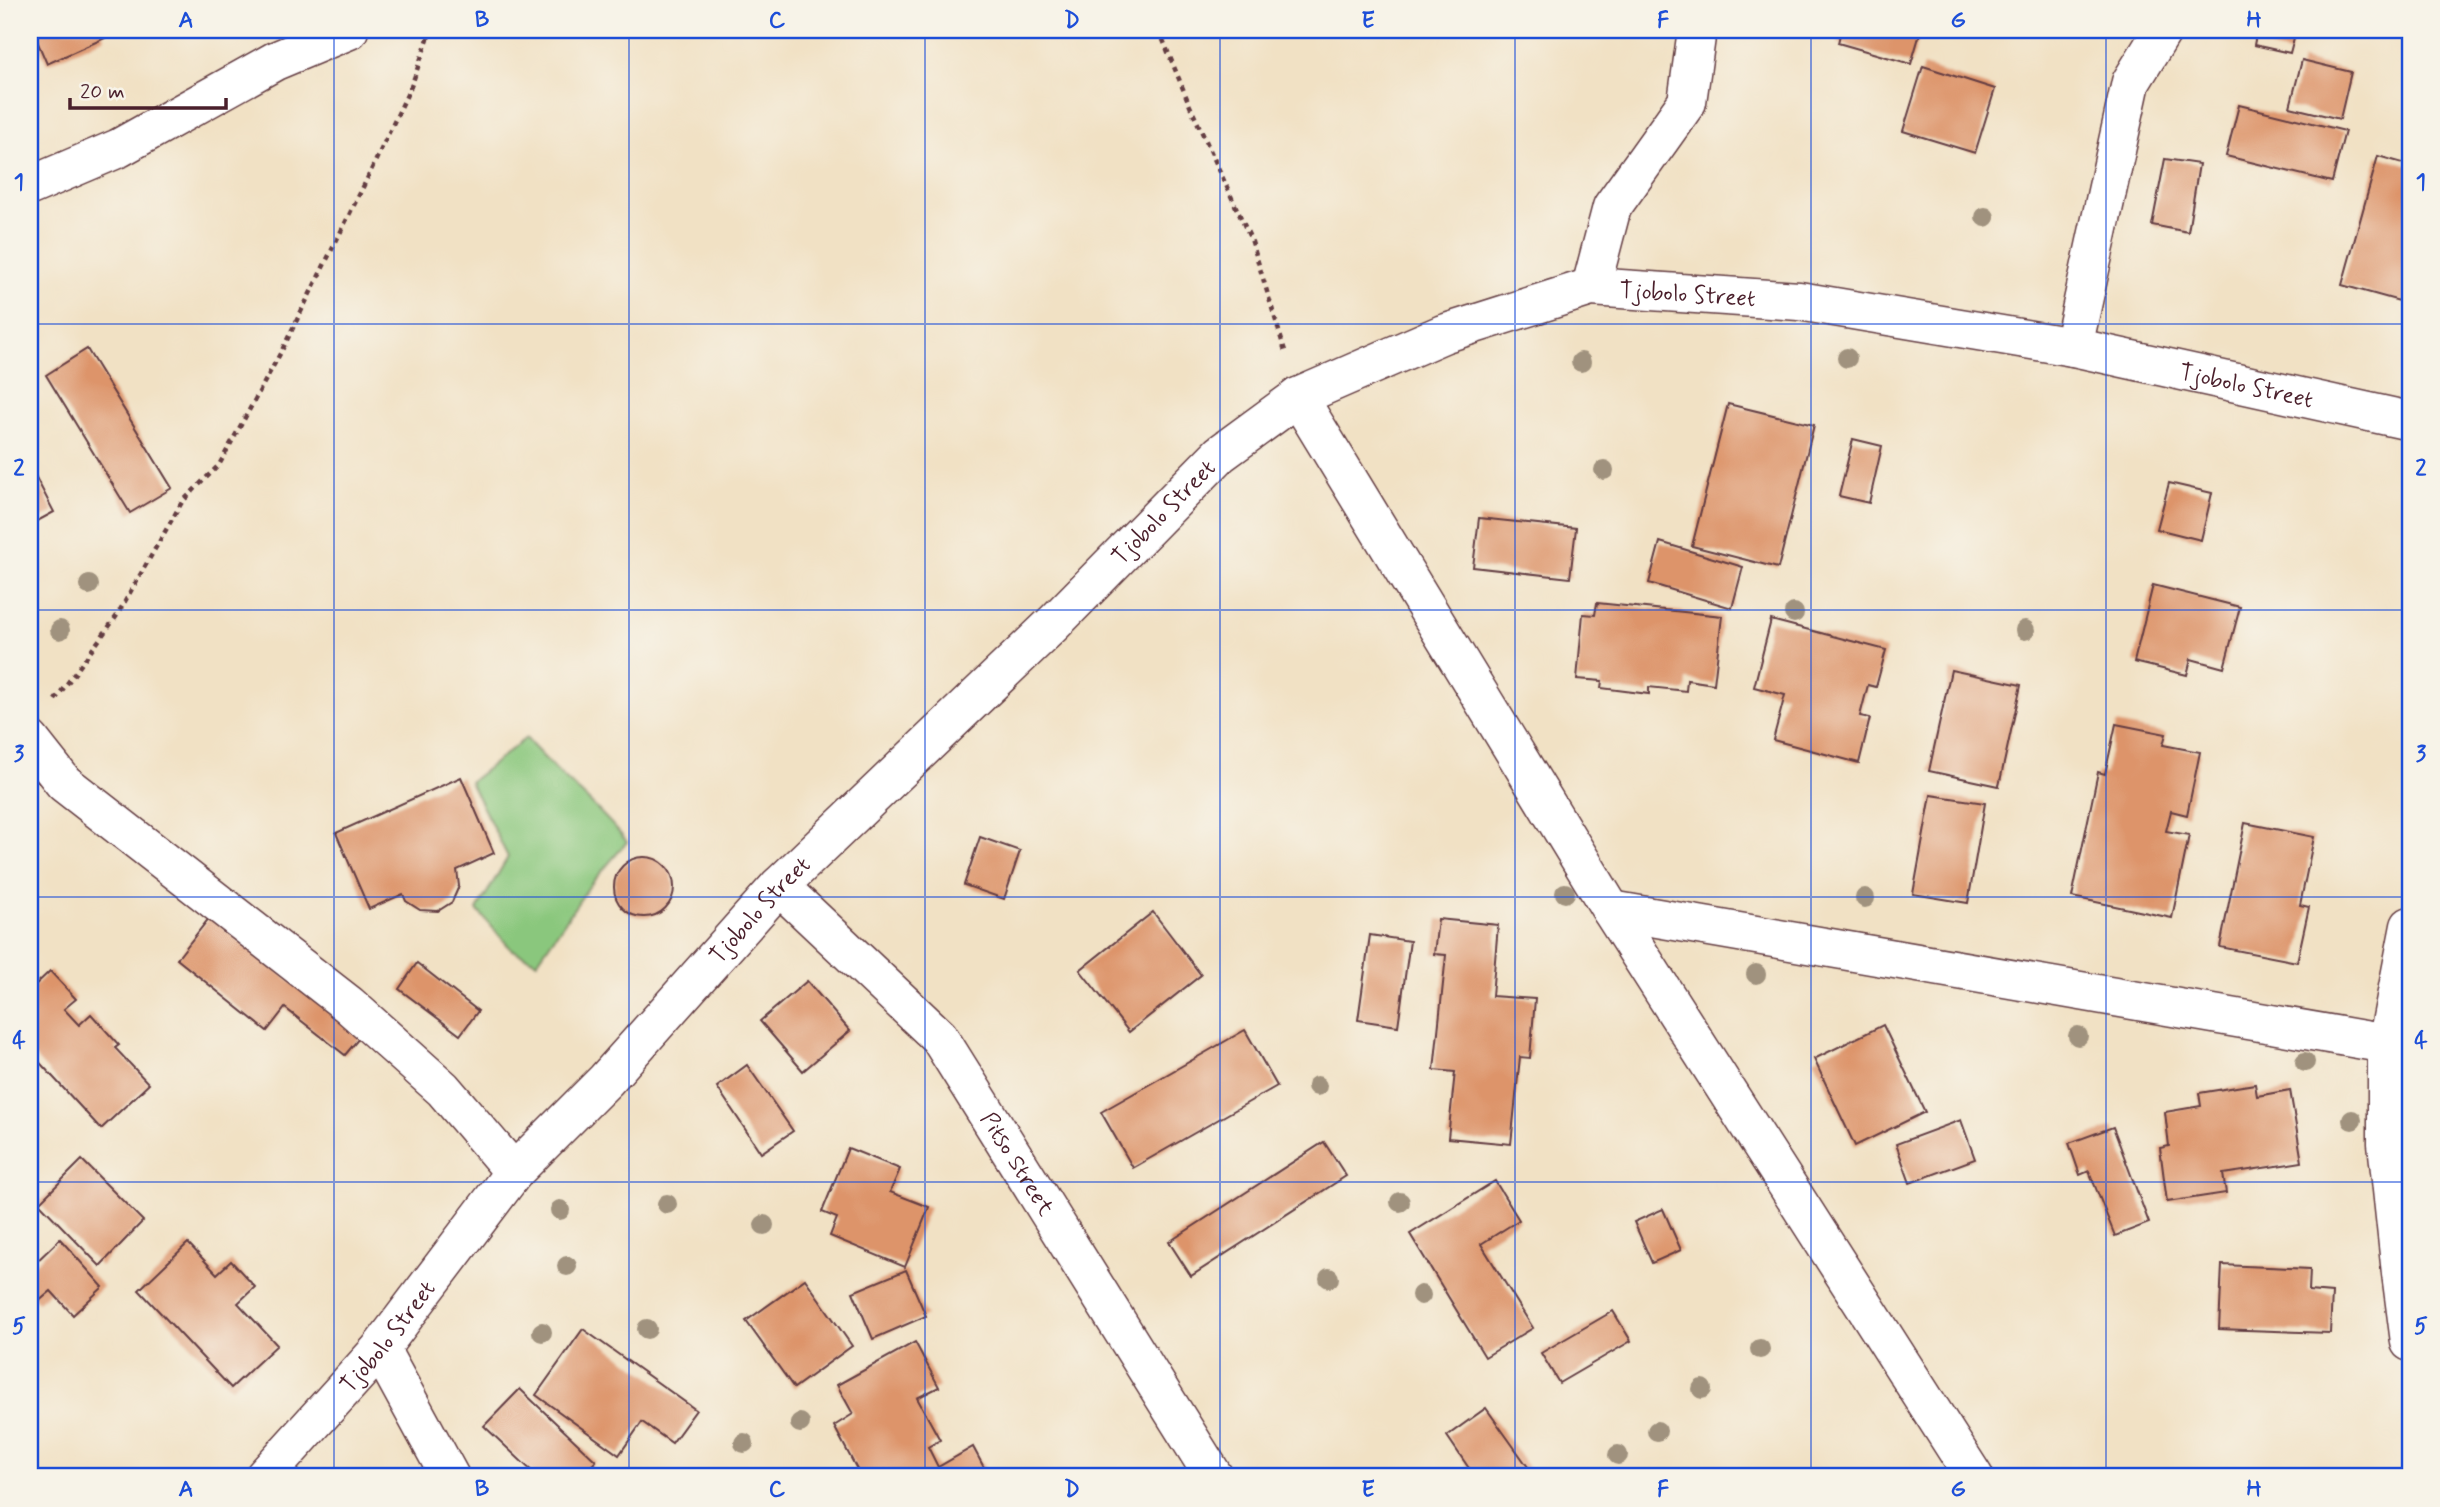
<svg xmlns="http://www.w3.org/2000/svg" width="2440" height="1507" font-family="Mynerve,sans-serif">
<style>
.green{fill:#8ac77d;stroke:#6a7354;stroke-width:2}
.building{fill:#dd946b}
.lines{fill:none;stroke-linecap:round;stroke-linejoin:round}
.minor-casing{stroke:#633c42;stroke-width:41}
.path{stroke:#633c42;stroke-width:4.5;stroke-dasharray:5 5;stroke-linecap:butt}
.minor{stroke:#fff;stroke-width:38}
.tree{fill:#a0927e}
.grid{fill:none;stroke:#1d4ed8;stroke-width:2;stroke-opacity:0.55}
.labels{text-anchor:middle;stroke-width:5;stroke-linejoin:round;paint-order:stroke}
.street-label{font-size:23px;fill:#4a1f2b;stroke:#f7f3e8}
.neatline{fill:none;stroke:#1d4ed8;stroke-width:2.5}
.grid-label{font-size:23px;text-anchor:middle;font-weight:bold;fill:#1d4ed8}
</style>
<rect width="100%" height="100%" fill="#f7f3e8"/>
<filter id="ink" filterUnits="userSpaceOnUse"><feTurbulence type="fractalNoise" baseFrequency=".0143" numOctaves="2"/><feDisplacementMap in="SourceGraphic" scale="14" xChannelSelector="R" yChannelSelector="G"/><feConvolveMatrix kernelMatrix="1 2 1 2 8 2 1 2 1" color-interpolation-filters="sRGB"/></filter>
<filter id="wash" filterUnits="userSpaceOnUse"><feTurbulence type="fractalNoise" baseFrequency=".00686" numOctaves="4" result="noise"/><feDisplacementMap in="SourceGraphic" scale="28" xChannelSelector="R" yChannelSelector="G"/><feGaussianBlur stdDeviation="1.57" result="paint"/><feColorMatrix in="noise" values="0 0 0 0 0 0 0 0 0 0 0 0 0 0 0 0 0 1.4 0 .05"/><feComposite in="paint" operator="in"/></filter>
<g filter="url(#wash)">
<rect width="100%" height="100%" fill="#f1e1c4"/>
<path class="green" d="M526 738C557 775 597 804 627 842L590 885 537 962 512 950 477 910 508 857 470 782Z"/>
<g id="blocks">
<g class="building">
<polygon points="30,30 101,30 105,38 47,64 35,36 30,38"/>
<polygon points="1841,30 1921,30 1911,64 1838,43"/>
<polygon points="2257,30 2296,30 2290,53 2254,45"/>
<polygon points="2302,60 2351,72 2340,119 2290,107"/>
<polygon points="1923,66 1995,89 1975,153 1903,131"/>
<polygon points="2239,105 2345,131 2332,182 2226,156"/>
<polygon points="2378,156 2410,165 2410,304 2342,285"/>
<polygon points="2165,159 2199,164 2188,232 2152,225"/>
<polygon points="87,349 172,488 130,513 46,375"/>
<polygon points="1728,404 1814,425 1778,568 1692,546"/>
<polygon points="1853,439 1882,446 1869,503 1839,496"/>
<polygon points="30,466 54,512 30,525"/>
<polygon points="2169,483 2212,493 2201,540 2157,529"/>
<polygon points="1479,518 1576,528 1570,578 1473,567"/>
<polygon points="1660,542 1743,567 1732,608 1649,583"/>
<polygon points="2153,585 2240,607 2224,668 2191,659 2187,675 2134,662"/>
<polygon points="1597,603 1722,616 1714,684 1687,680 1686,691 1649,687 1649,694 1601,688 1602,681 1577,679 1583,614 1595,615"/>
<polygon points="1771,620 1886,650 1876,687 1868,685 1860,716 1870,718 1859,763 1773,740 1785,695 1754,687"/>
<polygon points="1951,670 2021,685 1999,786 1929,771"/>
<polygon points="2116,724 2166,734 2163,745 2200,752 2187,815 2171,811 2166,831 2189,835 2172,918 2072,897 2098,772 2105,774"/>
<polygon points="461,777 494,853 457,870 459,886 452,902 438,911 420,910 406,901 403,894 369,909 336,833"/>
<polygon points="1931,795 1985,803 1968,903 1913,894"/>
<polygon points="2245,823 2314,837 2300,905 2309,907 2297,962 2220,947"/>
<polygon points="980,837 1020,851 1004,899 964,885"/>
<circle cx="644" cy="887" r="30"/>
<polygon points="1153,912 1201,975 1129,1032 1080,970"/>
<polygon points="210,917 360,1037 345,1055 285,1008 267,1031 177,959"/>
<polygon points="1438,919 1498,925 1492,996 1535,999 1530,1058 1520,1057 1511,1144 1448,1138 1455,1072 1434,1070 1446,955 1434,954"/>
<polygon points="1370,935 1410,941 1398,1026 1358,1020"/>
<polygon points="417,963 478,1011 460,1035 399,989"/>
<polygon points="50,971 76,999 64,1009 79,1025 91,1014 119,1045 115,1048 149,1084 101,1129 30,1052 30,990"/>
<polygon points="807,981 850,1031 803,1071 760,1021"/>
<polygon points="1883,1025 1925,1112 1855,1146 1814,1059"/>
<polygon points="1245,1030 1277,1086 1133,1168 1101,1112"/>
<polygon points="747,1065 793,1131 761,1153 717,1087"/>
<polygon points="2255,1084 2257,1096 2290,1090 2302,1162 2223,1174 2226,1193 2167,1202 2160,1148 2169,1146 2165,1112 2201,1106 2199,1093"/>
<polygon points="1961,1120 1975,1159 1910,1183 1896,1144"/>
<polygon points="2113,1127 2149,1223 2115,1236 2089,1171 2080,1175 2069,1143"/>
<polygon points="1324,1142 1346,1176 1191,1276 1169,1242"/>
<polygon points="848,1148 900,1169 890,1192 929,1207 905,1267 830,1236 837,1218 822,1212"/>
<polygon points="82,1160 143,1221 100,1266 39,1203"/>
<polygon points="1495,1181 1519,1220 1481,1244 1533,1328 1485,1357 1410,1234"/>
<polygon points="1663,1209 1681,1250 1652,1263 1634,1222"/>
<polygon points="60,1239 103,1287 73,1315 51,1291 38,1302 30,1293 30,1268"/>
<polygon points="188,1243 217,1274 231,1261 255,1287 238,1303 277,1345 231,1388 139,1290"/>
<polygon points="2222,1265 2310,1269 2309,1291 2332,1293 2330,1333 2219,1329"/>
<polygon points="906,1270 926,1316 873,1339 853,1292"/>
<polygon points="805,1279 852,1346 794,1388 746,1321"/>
<polygon points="1613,1311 1631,1341 1559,1383 1541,1353"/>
<polygon points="583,1329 696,1410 672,1443 642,1422 619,1455 536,1395"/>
<polygon points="915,1342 939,1387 917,1398 940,1440 928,1447 938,1467 973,1447 989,1477 888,1477 885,1470 872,1477 861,1477 834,1426 853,1414 837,1385"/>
<polygon points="520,1389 596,1461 581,1477 538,1477 484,1426"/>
<polygon points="1486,1408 1528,1467 1514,1477 1475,1477 1447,1436"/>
</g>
</g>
</g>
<g filter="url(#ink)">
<use href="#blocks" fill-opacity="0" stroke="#633c42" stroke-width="2"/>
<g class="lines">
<g class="minor-casing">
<g id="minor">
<polyline points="30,186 119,148 275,61 349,30"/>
<polyline points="1591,287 1612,207 1687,102 1697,30"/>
<polyline points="2073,347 2131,82 2163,30"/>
<polyline points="1298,397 1611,910 1974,1477"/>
<polyline points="30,740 64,783 349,1005 443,1089 514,1172"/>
<path id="s1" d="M779 886 939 1037 1214 1477"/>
<polyline points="1611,910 2387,1044"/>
<polyline points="2410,926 2387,1044 2387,1143 2401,1273 2410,1342"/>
<polyline points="380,1349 450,1477"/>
<path id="s2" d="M264 1477 380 1349 514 1172 606 1080 779 886 1054 623 1220 454 1298 397 1443 334 1591 287 1799 301 2073 347 2410 421"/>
</g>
</g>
<g class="path">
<polyline points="1159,30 1190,106 1252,242 1285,351"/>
<polyline points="55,700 116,617 182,502 219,465 281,352 366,181 412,84 431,30"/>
</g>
<use href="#minor" class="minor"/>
</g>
<g class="tree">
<circle cx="1985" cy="217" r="10"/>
<circle cx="1847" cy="358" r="10"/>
<circle cx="1581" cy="362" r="10"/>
<circle cx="1604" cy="470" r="10"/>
<circle cx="89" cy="585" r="10"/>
<circle cx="1794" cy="613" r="10"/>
<circle cx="60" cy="630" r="10"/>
<circle cx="2025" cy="630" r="10"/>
<circle cx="1565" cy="893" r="10"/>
<circle cx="1865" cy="898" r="10"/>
<circle cx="1756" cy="974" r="10"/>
<circle cx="2078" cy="1036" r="10"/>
<circle cx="2305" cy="1062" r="10"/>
<circle cx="1317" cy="1086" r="10"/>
<circle cx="2352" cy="1120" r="10"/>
<circle cx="1400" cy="1202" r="10"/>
<circle cx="667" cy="1204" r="10"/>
<circle cx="560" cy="1210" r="10"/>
<circle cx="764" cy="1225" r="10"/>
<circle cx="567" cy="1266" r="10"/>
<circle cx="1329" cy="1278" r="10"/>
<circle cx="1421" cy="1295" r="10"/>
<circle cx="647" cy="1329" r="10"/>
<circle cx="542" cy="1332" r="10"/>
<circle cx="1760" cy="1349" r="10"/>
<circle cx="1702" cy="1389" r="10"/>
<circle cx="800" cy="1423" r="10"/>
<circle cx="1657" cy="1431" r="10"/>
<circle cx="744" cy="1443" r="10"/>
<circle cx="1618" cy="1455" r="10"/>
</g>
</g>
<path class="grid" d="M334 30V1477M629 30V1477M925 30V1477M1220 30V1477M1515 30V1477M1811 30V1477M2106 30V1477M30 324H2410M30 610H2410M30 897H2410M30 1182H2410"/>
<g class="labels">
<g class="street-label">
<text dy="8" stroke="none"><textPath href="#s2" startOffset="1909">Tjobolo Street</textPath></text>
<text dy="8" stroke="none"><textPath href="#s2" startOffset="2476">Tjobolo Street</textPath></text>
<text dy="8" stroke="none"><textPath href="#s2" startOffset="1321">Tjobolo Street</textPath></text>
<text dy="8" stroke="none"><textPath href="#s2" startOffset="754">Tjobolo Street</textPath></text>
<text dy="8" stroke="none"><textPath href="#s1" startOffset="369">Pitso Street</textPath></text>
<text dy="8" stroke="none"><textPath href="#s2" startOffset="187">Tjobolo Street</textPath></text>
</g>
</g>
<rect width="2440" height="1507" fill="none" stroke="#f7f3e8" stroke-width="77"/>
<path d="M70 98v10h156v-10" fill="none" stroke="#4a1f2b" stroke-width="3.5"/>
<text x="80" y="98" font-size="21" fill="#4a1f2b" stroke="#f7f3e8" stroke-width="5" paint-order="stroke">20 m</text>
<rect x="38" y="38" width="2364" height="1430" class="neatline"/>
<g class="grid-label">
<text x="186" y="27">A</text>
<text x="482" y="27">B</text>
<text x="777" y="27">C</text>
<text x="1072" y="27">D</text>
<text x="1368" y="27">E</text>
<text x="1663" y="27">F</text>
<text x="1958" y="27">G</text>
<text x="2254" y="27">H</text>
<text x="19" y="189">1</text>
<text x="2421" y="189">1</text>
<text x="19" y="475">2</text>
<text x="2421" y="475">2</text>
<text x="19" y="761">3</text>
<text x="2421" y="761">3</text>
<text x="19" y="1047">4</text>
<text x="2421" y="1047">4</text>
<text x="19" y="1333">5</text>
<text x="2421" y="1333">5</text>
<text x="186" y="1496">A</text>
<text x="482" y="1496">B</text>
<text x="777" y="1496">C</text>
<text x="1072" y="1496">D</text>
<text x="1368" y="1496">E</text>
<text x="1663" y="1496">F</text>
<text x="1958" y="1496">G</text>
<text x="2254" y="1496">H</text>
</g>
</svg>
